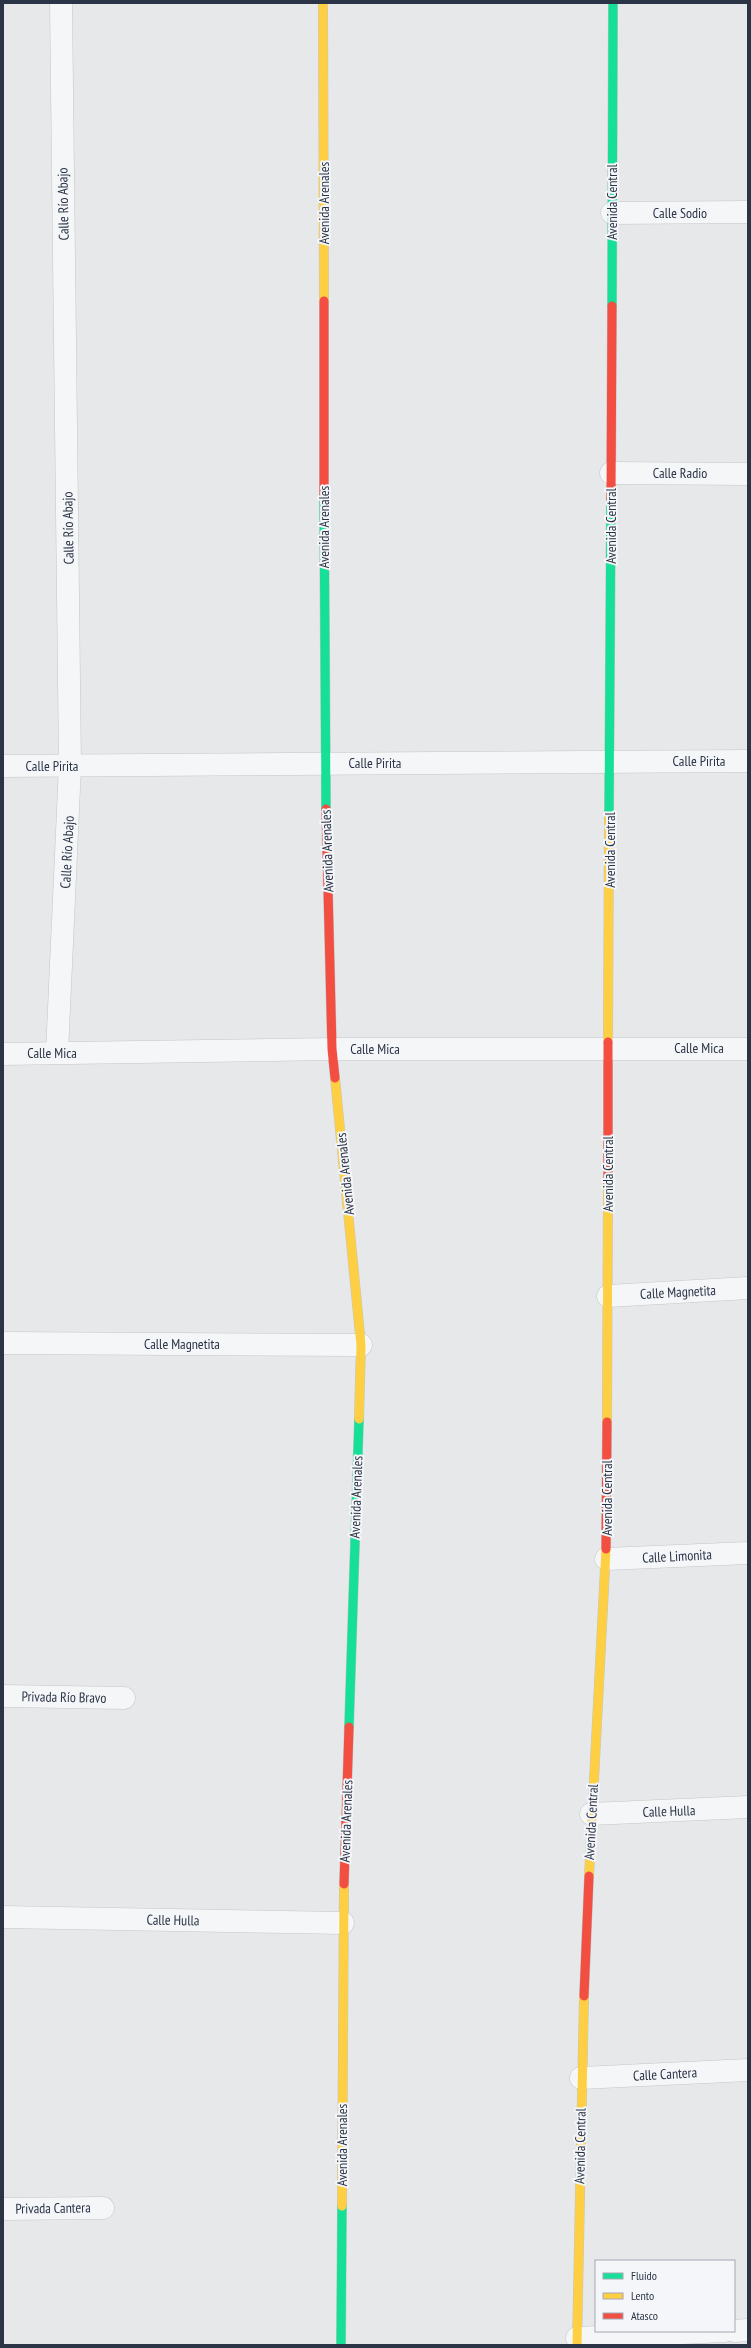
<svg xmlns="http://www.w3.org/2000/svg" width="751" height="2348" font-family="'PT Sans Narrow',sans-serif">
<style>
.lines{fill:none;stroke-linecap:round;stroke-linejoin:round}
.street-casing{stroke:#c4c6c8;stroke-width:23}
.fast-casing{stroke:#c4c6c8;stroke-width:10}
.slow-casing{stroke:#c4c6c8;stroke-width:10}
.jam-casing{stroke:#c4c6c8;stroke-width:10}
.street{stroke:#f5f6f7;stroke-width:22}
.fast{stroke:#16e098;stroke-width:9}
.slow{stroke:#ffcf43;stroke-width:9}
.jam{stroke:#f24e42;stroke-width:9}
.labels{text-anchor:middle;stroke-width:4;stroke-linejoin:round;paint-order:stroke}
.street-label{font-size:14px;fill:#2b3445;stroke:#f4f6f9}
</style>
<rect width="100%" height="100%" fill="#e6e8ea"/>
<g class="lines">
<g class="street-casing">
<g id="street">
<polyline points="612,213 748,212"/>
<polyline points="611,473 748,474"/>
<polyline points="3,766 748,761"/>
<polyline points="57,1053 70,766 61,3"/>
<polyline points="3,1054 332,1049 748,1049"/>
<polyline points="608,1296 748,1288"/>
<polyline points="3,1343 361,1345"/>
<polyline points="606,1559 748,1553"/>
<polyline points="3,1696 124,1698"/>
<polyline points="591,1814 748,1807"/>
<polyline points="3,1917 343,1923"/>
<polyline points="581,2078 748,2070"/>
<polyline points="3,2209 103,2208"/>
<polyline points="734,2331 748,2330"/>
<polyline points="577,2338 724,2331"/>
</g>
</g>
<g class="fast-casing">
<g id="fast">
<polyline points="612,306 613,3"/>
<polyline points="324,495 326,809"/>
<polyline points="609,817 611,499"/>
<polyline points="349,1727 359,1419"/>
<polyline points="341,2345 342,2206"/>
</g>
</g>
<g class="slow-casing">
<g id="slow">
<polyline points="323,3 324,301"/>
<polyline points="608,1042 609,817"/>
<polyline points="335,1078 361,1345 359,1419"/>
<polyline points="607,1422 608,1183"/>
<polyline points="589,1876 606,1549"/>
<polyline points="342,2206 344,1884"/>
<polyline points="577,2345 584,1996"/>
</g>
</g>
<g class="jam-casing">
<g id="jam">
<polyline points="324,301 324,495"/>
<polyline points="611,499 612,306"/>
<polyline points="326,809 332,1049 335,1078"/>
<polyline points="608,1183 608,1042"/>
<polyline points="606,1549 607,1422"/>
<polyline points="344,1884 349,1727"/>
<polyline points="584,1996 589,1876"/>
</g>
</g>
<use href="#street" class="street"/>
<use href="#fast" class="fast"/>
<use href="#slow" class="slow"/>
<use href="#jam" class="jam"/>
</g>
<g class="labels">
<g class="street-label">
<text transform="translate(612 202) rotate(-90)" y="5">Avenida Central</text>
<text transform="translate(324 203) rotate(-90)" y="5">Avenida Arenales</text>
<text transform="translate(63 204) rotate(-91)" y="5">Calle Río Abajo</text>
<text x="680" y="218">Calle Sodio</text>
<text x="680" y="478">Calle Radio</text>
<text transform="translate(611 526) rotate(-90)" y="5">Avenida Central</text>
<text transform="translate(324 527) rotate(-90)" y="5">Avenida Arenales</text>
<text transform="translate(68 528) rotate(-91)" y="5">Calle Río Abajo</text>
<text x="699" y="766">Calle Pirita</text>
<text x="375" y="768">Calle Pirita</text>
<text x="52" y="771">Calle Pirita</text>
<text transform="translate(610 850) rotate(-90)" y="5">Avenida Central</text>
<text transform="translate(327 851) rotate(-92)" y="5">Avenida Arenales</text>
<text transform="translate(67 852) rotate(-87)" y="5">Calle Río Abajo</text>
<text x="699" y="1053">Calle Mica</text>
<text x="375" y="1054">Calle Mica</text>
<text x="52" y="1058">Calle Mica</text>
<text transform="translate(345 1174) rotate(-96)" y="5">Avenida Arenales</text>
<text transform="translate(608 1174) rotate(-90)" y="5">Avenida Central</text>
<text transform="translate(678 1292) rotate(-3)" y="5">Calle Magnetita</text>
<text x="182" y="1349">Calle Magnetita</text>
<text transform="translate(356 1497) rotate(-88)" y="5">Avenida Arenales</text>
<text transform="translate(607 1498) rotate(-90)" y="5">Avenida Central</text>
<text transform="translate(677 1556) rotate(-3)" y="5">Calle Limonita</text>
<text transform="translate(64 1697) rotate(1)" y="5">Privada Río Bravo</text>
<text transform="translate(669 1811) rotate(-2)" y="5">Calle Hulla</text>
<text transform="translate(346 1821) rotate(-88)" y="5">Avenida Arenales</text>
<text transform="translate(591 1822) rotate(-87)" y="5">Avenida Central</text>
<text transform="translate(173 1920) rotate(1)" y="5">Calle Hulla</text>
<text transform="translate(665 2074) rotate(-3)" y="5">Calle Cantera</text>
<text transform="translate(342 2145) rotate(-90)" y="5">Avenida Arenales</text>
<text transform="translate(580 2146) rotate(-89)" y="5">Avenida Central</text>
<text transform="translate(53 2208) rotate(-1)" y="5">Privada Cantera</text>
</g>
</g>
<rect width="751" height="2348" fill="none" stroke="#2b3445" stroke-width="8"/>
<rect x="595" y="2260" width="140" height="72" fill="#f4f6f9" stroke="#a4a8b1"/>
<rect x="603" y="2273" width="20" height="6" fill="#16e098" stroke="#a4a8b1"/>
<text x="631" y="2280" font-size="12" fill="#2b3445">Fluido</text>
<rect x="603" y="2293" width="20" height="6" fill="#ffcf43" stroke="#a4a8b1"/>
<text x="631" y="2300" font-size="12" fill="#2b3445">Lento</text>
<rect x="603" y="2313" width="20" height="6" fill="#f24e42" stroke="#a4a8b1"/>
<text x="631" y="2320" font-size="12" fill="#2b3445">Atasco</text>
</svg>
